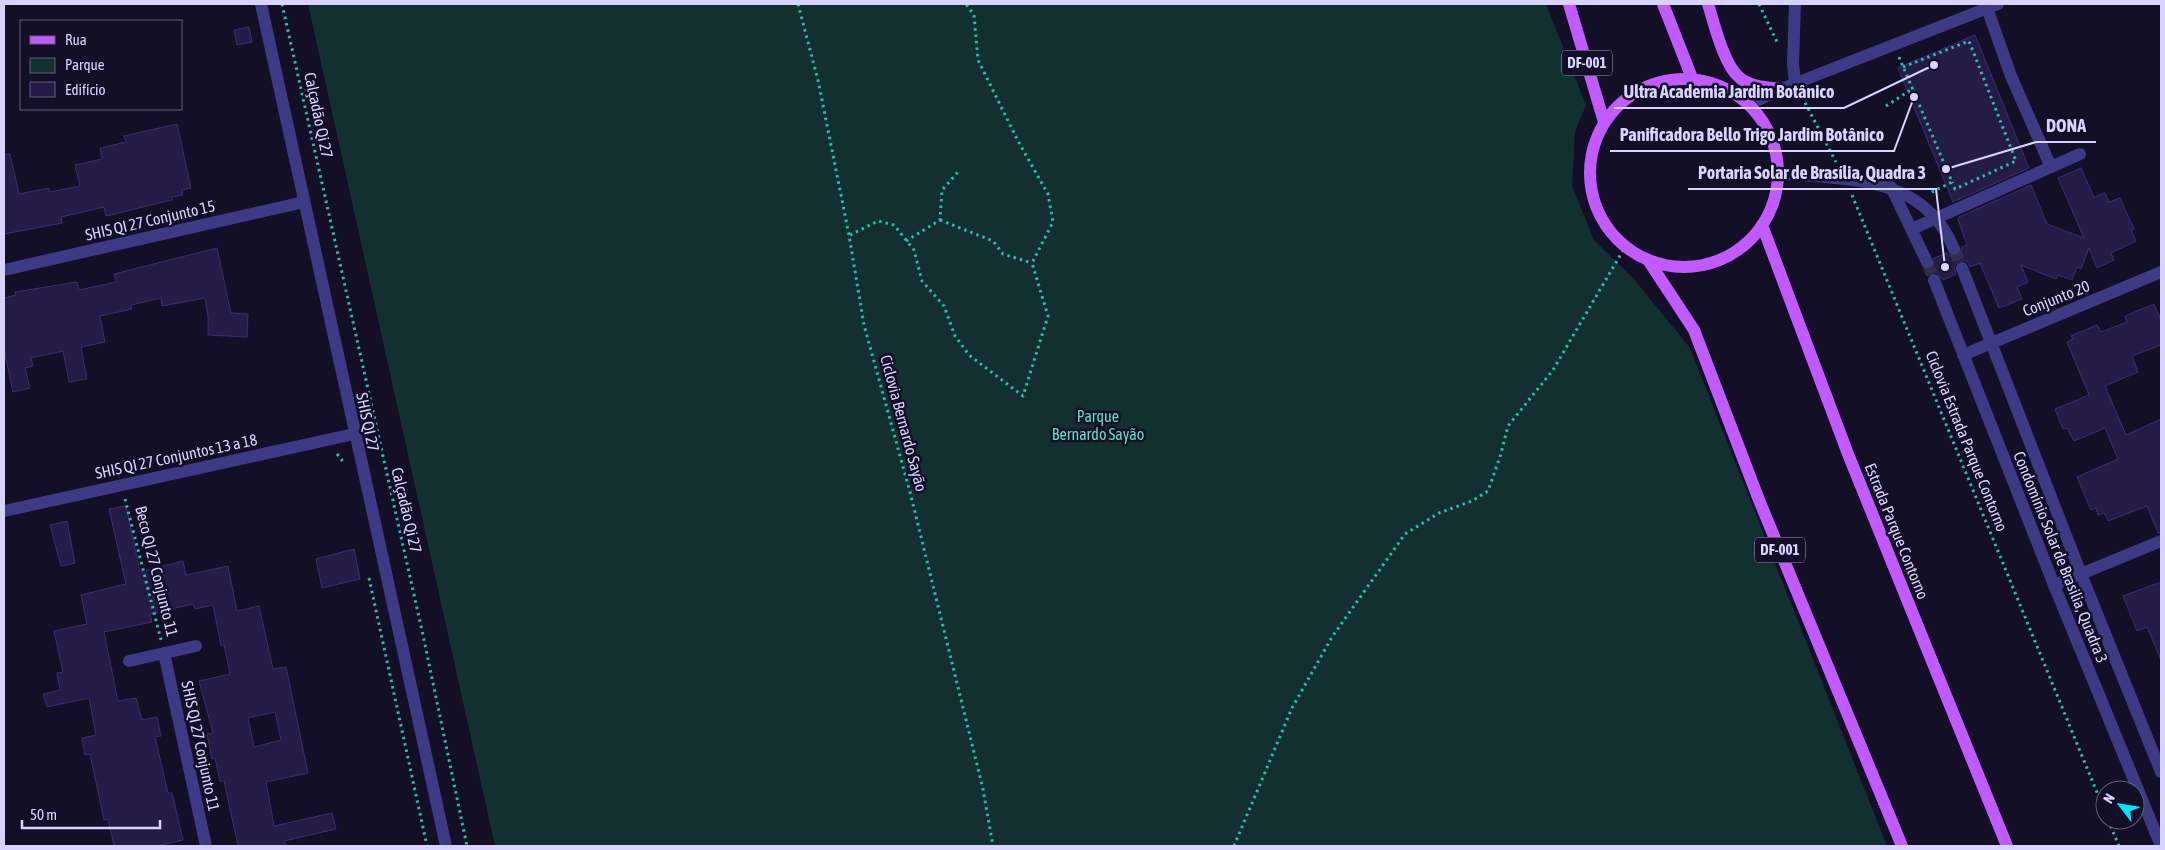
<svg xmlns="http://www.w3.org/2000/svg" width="2165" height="850" font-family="'Asap Condensed',sans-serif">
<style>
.green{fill:#12302f}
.building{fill:#241b47;stroke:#3b2d73;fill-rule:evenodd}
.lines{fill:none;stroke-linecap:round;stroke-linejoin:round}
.minor-tunnel{stroke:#312d47;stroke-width:12;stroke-dasharray:12 6;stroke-linecap:butt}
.path{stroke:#2fb8b0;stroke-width:3;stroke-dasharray:2.5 4;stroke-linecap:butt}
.minor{stroke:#3d3a85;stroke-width:12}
.major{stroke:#c25bff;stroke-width:12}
.labels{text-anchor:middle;stroke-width:5;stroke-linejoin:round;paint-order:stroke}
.shield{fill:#130f26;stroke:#9e99be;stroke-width:1}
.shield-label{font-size:15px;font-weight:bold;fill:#d9d4ff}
.street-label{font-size:16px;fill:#d9d4ff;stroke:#130f26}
.park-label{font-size:16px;fill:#5fe0c0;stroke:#130f26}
.leader{fill:none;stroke:#d9d4ff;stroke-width:2}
.callout-dot{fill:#d9d4ff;stroke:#130f26;stroke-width:2}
.callout-label{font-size:18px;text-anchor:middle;font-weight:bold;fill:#d9d4ff;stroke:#130f26;stroke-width:5;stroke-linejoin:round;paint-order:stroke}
</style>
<rect width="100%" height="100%" fill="#130f26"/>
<polygon class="green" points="308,4 1546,4 1586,105 1575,132 1572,186 1594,240 1634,279 1690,348 1887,846 495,846"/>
<g class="building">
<polygon points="249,27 252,42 237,45 234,30"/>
<polygon points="1975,35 2029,168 1953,202 1898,68"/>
<polygon points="177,124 191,188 182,190 183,195 172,197 172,200 106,216 104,207 61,217 62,223 4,234 4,154 10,154 19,194 49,188 50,192 80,186 75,165 102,159 100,148 126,142 124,136"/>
<polygon points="2081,168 2094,197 2105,193 2109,202 2120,198 2134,229 2131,230 2136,241 2111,253 2114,260 2097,268 2089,248 2081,269 2077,267 2072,280 2058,275 2056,279 2021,265 2028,282 2017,287 2022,299 1999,308 1980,263 1970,267 1967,261 1959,261 1954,266 1956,274 1943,280 1936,272 1927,276 1925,270 1933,267 1934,258 1947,253 1950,256 1957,256 1961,253 1962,247 1967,245 1958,219 1959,217 2031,185 2047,224 2084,238 2058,178"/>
<polygon points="217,248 231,313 248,314 247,337 208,335 208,316 205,298 162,306 161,298 131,305 132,309 100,316 105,342 81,347 87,379 69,382 63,351 31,358 33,366 25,368 30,388 13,392 4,349 4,298 16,295 15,292 77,282 79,290 116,282 114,274"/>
<polygon points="2154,304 2161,320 2161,345 2132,356 2138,372 2105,386 2126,435 2161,419 2161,533 2158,533 2147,506 2108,521 2104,513 2098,515 2096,508 2091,510 2077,477 2118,459 2105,428 2074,441 2067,428 2063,429 2055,409 2089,395 2067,342 2073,339 2071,336 2097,325 2101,332 2127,322 2125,316"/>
<path d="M126 506 140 572 183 561 186 575 228 566 237 611 259 606 273 669 286 667 308 773 266 782 274 826 332 813 336 829 284 841 286 846H238L224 781H220L215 758 212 759 207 734 213 733 199 681 230 674 224 645 221 646 213 605 195 609 193 604 150 614 152 622 104 632 118 701 136 698 142 720 157 717 161 736 155 737 168 793H172L183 840 156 846H114L108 819 104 820 90 754 85 755 82 738 96 735 89 698 47 707 43 694 60 690 57 673 63 672 54 631 87 624 81 595 126 584 109 509ZM275 712 281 740 254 747 248 718Z"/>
<polygon points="67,521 75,563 61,566 50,525"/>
<polygon points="354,549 360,579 322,588 316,559"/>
<polygon points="2161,582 2161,660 2147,627 2137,631 2123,596"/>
</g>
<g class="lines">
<g class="minor-tunnel">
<polyline points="1954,249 1962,268"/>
<polyline points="1927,262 1934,280"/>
</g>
<g class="path">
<polyline points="282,4 423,635 467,846"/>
<polyline points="798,4 818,80 849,235 864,325 910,492 983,789 993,846"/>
<polyline points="1759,4 1778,44"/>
<polyline points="1899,57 1952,182 1930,193"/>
<polyline points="1903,67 1969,41 2016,161 1955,189 1952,182"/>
<polyline points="1802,97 1836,162"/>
<polyline points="1886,106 1912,89"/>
<polyline points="1852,195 2105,812"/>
<polyline points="940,220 993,241 1003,254 1032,263"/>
<polyline points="850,235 878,221 894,225 914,250 922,281 944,306 955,336 969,355 1023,396 1048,316 1032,263 1053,222 1048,194 1018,141 978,60 974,15 966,4"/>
<polyline points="906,241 940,220 942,190 959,171"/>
<polyline points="337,454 345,464"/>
<polyline points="125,499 161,640"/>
<polyline points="369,578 427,846"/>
<polyline points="2108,820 2119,846"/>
<polyline points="1234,846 1292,708 1332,637 1405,534 1439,513 1472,501 1488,491 1500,457 1508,426 1553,370 1625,247"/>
</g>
<g class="minor">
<polyline points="261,4 446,846"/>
<polyline points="1795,4 1793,63 1795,84"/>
<polyline points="1987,8 2011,76 2051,167"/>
<polyline points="1750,104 1781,89 1998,4"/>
<path d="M1779 173C1847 181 1923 173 1954 249"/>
<polyline points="1891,187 1927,262"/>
<polyline points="1912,229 2080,154"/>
<polyline points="1962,268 2081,574 2161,772"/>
<polyline points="4,270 304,202"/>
<polyline points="1934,280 2054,585 2161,846"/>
<polyline points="1963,355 2161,272"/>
<polyline points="4,511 354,434"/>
<polyline points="2054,585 2161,541"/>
<polyline points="164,653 206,846"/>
<polyline points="129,661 196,646"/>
</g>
<g class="major">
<polyline points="1569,4 1604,122"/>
<polyline points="1663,4 1692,78"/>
<path d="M1708 4C1714 23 1724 66 1740 78 1751 87 1767 87 1781 89"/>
<circle cx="1684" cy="173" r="94"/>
<polyline points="1762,225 1848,454 2007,846"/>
<polyline points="1648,260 1694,330 1759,500 1902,846"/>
</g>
</g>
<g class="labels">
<g class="shield">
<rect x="1562" y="50.5" width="50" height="25" rx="4"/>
<rect x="1755" y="537.5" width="50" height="25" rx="4"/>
</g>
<g class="shield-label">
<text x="1587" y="68">DF-001</text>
<text x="1780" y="555">DF-001</text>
</g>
<g class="street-label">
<text transform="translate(319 115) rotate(78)" y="6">Calçadão Qi 27</text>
<text transform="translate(150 220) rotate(-13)" y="6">SHIS QI 27 Conjunto 15</text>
<text transform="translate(2056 298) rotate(-22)" y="6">Conjunto 20</text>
<text transform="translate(368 422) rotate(78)" y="6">SHIS QI 27</text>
<text transform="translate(904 423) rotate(75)" y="6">Ciclovia Bernardo Sayão</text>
<text transform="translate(1967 441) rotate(68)" y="6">Ciclovia Estrada Parque Contorno</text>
<text transform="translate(176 456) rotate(-12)" y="6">SHIS QI 27 Conjuntos 13 a 18</text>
<text transform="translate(407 510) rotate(77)" y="6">Calçadão Qi 27</text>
<text transform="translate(1897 531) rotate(68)" y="6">Estrada Parque Contorno</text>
<text transform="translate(2061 557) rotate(68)" y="6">Condomínio Solar de Brasilia, Quadra 3</text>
<text transform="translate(157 571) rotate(76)" y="6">Beco QI 27 Conjunto 11</text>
<text transform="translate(201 746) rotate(78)" y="6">SHIS QI 27 Conjunto 11</text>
</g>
<g class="park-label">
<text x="1098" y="422">Parque<tspan x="1098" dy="18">Bernardo Sayão</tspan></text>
</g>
</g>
<path class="leader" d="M1934 65L1844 108H1614M1946 169L2036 142H2096M1914 97L1894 151H1610M1945 267L1936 189H1688"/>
<g class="callout-dot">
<circle cx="1934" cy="65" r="5"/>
<circle cx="1946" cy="169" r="5"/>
<circle cx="1914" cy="97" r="5"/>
<circle cx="1945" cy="267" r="5"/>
</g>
<g class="callout-label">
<text x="1729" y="98">Ultra Academia Jardim Botânico</text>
<text x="2066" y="132">DONA</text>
<text x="1752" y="141">Panificadora Bello Trigo Jardim Botânico</text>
<text x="1812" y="179">Portaria Solar de Brasília, Quadra 3</text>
</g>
<rect width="2165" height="850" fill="none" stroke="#d9d4ff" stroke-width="10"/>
<rect x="20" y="20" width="162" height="90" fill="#130f26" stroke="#625e7d"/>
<rect x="30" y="36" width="25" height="8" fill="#c25bff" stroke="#625e7d"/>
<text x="65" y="45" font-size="15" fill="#d9d4ff">Rua</text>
<rect x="30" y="58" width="25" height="15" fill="#12302f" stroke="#625e7d"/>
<text x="65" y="70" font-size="15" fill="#d9d4ff">Parque</text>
<rect x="30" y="82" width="25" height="15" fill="#241b47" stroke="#625e7d"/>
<text x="65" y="95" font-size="15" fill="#d9d4ff">Edifício</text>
<g transform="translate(2120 805) rotate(301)"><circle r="24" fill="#130f26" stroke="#625e7d"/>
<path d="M0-4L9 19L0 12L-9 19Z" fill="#00e5ff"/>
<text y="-8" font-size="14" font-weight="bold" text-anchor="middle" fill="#d9d4ff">N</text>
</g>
<path d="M22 820v8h138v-8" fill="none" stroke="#d9d4ff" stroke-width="2.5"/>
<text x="30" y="820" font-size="15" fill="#d9d4ff" stroke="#130f26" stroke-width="4" paint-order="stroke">50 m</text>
</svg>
